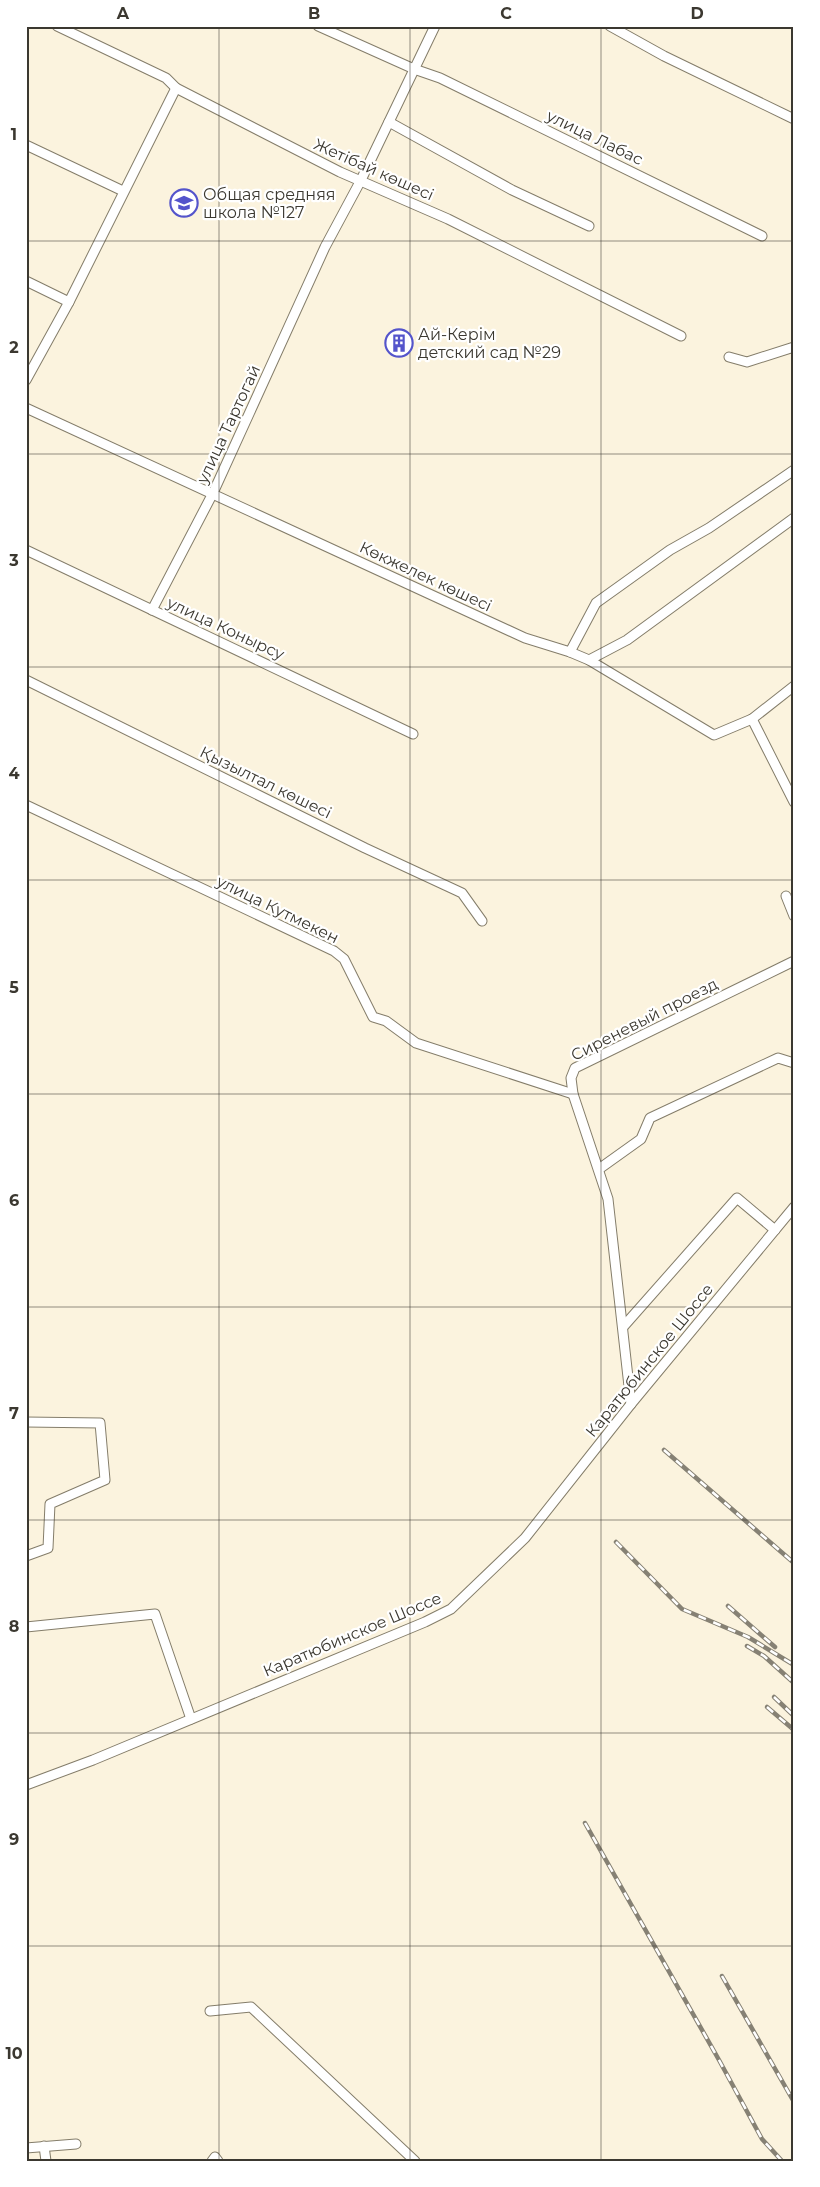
<svg xmlns="http://www.w3.org/2000/svg" width="820" height="2187" font-family="Montserrat,sans-serif">
<style>
.lines{fill:none;stroke-linecap:round;stroke-linejoin:round}
.street-casing{stroke:#847d6a;stroke-width:11}
.street{stroke:#fff;stroke-width:9}
.rail-casing{stroke:#868174;stroke-width:4.5}
.rail{stroke:#fff;stroke-width:2.5;stroke-dasharray:8;stroke-linecap:butt}
.grid{fill:none;stroke:#3b3830;stroke-width:1;stroke-opacity:0.55}
.labels{text-anchor:middle;stroke-width:4.5;stroke-linejoin:round;paint-order:stroke}
.street-label{font-size:16px;fill:#3b3830;stroke:#fff}
.poi-label{font-size:16px;fill:#3b3830;stroke:#fff;text-anchor:start}
.neatline{fill:none;stroke:#3b3830;stroke-width:2}
.grid-label{font-size:16px;text-anchor:middle;font-weight:bold;fill:#3b3830}
</style>
<rect width="100%" height="100%" fill="#fbf3de"/>
<g class="lines">
<g class="street-casing">
<g id="street">
<polyline points="57,26 166,78 176,88 340,172 448,219 681,336"/>
<polyline points="318,26 414,69 440,78 762,236"/>
<polyline points="610,26 664,56 794,119"/>
<polyline points="389,122 512,190 589,226"/>
<polyline points="26,145 123,191"/>
<polyline points="26,281 69,302"/>
<polyline points="729,357 747,362 794,347"/>
<polyline points="26,380 69,302 176,88"/>
<polyline points="26,408 525,638 570,652 589,660 627,640 794,518"/>
<polyline points="26,550 413,734"/>
<polyline points="152,610 213,493 325,247 361,180 435,26"/>
<polyline points="570,652 596,603 670,550 709,528 794,470"/>
<polyline points="589,660 714,735 752,719 794,686"/>
<polyline points="26,680 365,848 462,893 482,921"/>
<polyline points="752,719 794,802"/>
<polyline points="26,805 334,951 344,959 373,1017 386,1021 416,1043 573,1094"/>
<polyline points="786,896 794,916"/>
<polyline points="599,1169 641,1139 650,1118 778,1058 794,1063"/>
<polyline points="623,1327 737,1198 775,1230"/>
<polyline points="631,1404 608,1199 573,1094 571,1078 575,1068 794,961"/>
<polyline points="26,1422 100,1423 105,1480 50,1504 48,1548 26,1556"/>
<polyline points="26,1627 155,1614 191,1719"/>
<polyline points="26,1785 93,1760 425,1622 451,1609 525,1538 631,1404 794,1207"/>
<polyline points="210,2011 251,2007 415,2161"/>
<polyline points="44,2146 46,2161"/>
<polyline points="26,2148 76,2144"/>
<polyline points="212,2161 215,2157 218,2161"/>
</g>
</g>
<use href="#street" class="street"/>
<g class="rail-casing">
<g id="rail">
<polyline points="664,1450 794,1563"/>
<polyline points="616,1542 682,1609 748,1637 794,1665"/>
<polyline points="728,1606 775,1647"/>
<polyline points="747,1646 764,1656 794,1683"/>
<polyline points="774,1697 794,1716"/>
<polyline points="767,1707 794,1730"/>
<polyline points="585,1823 719,2060 762,2139 782,2161"/>
<polyline points="722,1976 794,2102"/>
</g>
</g>
<use href="#rail" class="rail"/>
</g>
<path class="grid" d="M219 26V2161M410 26V2161M601 26V2161M26 241H794M26 454H794M26 667H794M26 880H794M26 1094H794M26 1307H794M26 1520H794M26 1733H794M26 1946H794"/>
<defs>
<g id="school-ring" transform="scale(1.4375)"><circle r="9.5" fill="#fff" stroke="#5454cb" stroke-width="1.5"/><path d="M0-5L7-2L0 1L-7-2ZM-4 1L0 2.5L4 1V4Q0 6-4 4Z" fill="#5454cb"/></g>
<g id="building-ring" transform="scale(1.4375)"><circle r="9.5" fill="#fff" stroke="#5454cb" stroke-width="1.5"/><path d="M-4-6H4V6H1V3H-1V6H-4ZM-2.5-4.3h1.7v1.8h-1.7ZM.8-4.3h1.7v1.8H.8ZM-2.5-1h1.7V.8h-1.7ZM.8-1h1.7V.8H.8Z" fill="#5454cb"/></g>
</defs>
<g fill-rule="evenodd">
<use href="#school-ring" x="184" y="203"/>
<use href="#building-ring" x="399" y="343"/>
</g>
<g class="labels">
<g class="street-label">
<text transform="translate(595 137) rotate(26)" y="6">улица Лабас</text>
<text transform="translate(374 169) rotate(24)" y="6">Жетібай көшесі</text>
<text transform="translate(228 424) rotate(-65)" y="6">улица Тартогай</text>
<text transform="translate(426 576) rotate(25)" y="6">Көкжелек көшесі</text>
<text transform="translate(226 628) rotate(25)" y="6">улица Конырсу</text>
<text transform="translate(266 782) rotate(26)" y="6">Қызылтал көшесі</text>
<text transform="translate(278 909) rotate(26)" y="6">улица Кутмекен</text>
<text transform="translate(644 1019) rotate(-27)" y="6">Сиреневый проезд</text>
<text transform="translate(649 1360) rotate(-51)" y="6">Каратюбинское Шоссе</text>
<text transform="translate(352 1634) rotate(-23)" y="6">Каратюбинское Шоссе</text>
</g>
<g class="poi-label">
<text x="203" y="200">Общая средняя<tspan x="203" dy="18">школа №127</tspan></text>
<text x="418" y="340">Ай-Керім<tspan x="418" dy="18">детский сад №29</tspan></text>
</g>
</g>
<rect width="820" height="2187" fill="none" stroke="#ffffff" stroke-width="55"/>
<rect x="28" y="28" width="764" height="2132" class="neatline"/>
<g class="grid-label">
<text x="123" y="19">A</text>
<text x="314" y="19">B</text>
<text x="506" y="19">C</text>
<text x="697" y="19">D</text>
<text x="14" y="140">1</text>
<text x="14" y="353">2</text>
<text x="14" y="566">3</text>
<text x="14" y="779">4</text>
<text x="14" y="993">5</text>
<text x="14" y="1206">6</text>
<text x="14" y="1419">7</text>
<text x="14" y="1632">8</text>
<text x="14" y="1845">9</text>
<text x="14" y="2059">10</text>
</g>
</svg>
